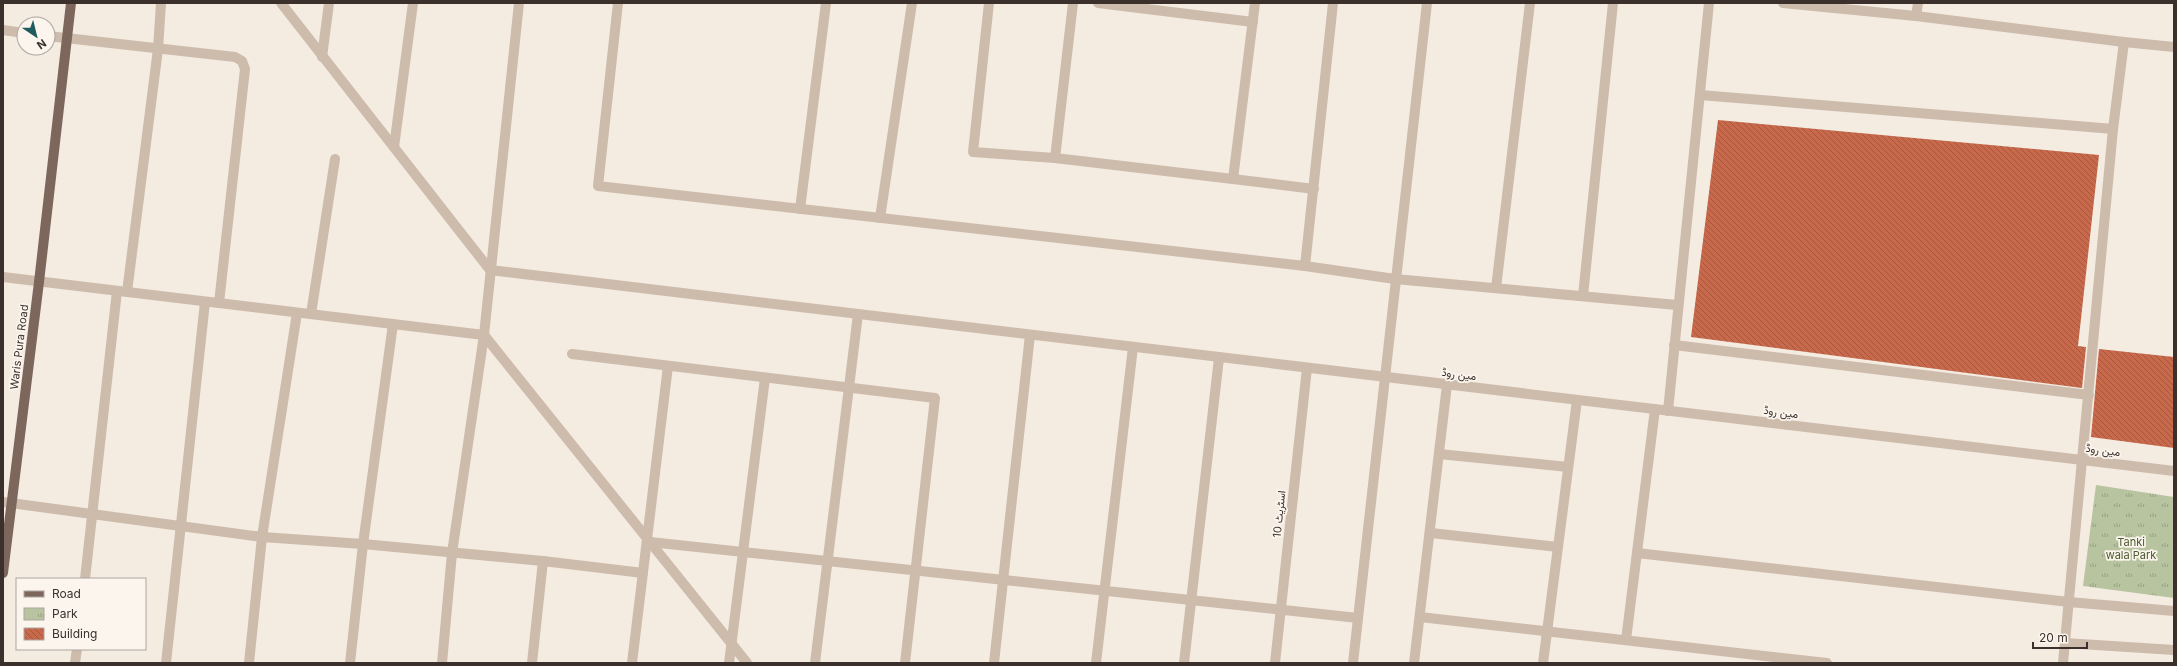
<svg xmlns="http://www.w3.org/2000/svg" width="2177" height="666" font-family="Inter,Vazirmatn,sans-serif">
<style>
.park{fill:url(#park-tufts)}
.building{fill:url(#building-back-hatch)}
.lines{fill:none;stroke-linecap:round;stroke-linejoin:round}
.minor{stroke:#cdbbac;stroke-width:10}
.major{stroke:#7d675c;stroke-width:10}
.labels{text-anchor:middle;stroke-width:3.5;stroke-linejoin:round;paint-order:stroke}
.street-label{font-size:11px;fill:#3b302b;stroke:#fbf5ee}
.park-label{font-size:11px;fill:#4a5a2e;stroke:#fbf5ee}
</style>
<defs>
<pattern id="park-tufts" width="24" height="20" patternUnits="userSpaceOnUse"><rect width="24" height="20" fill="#b8c4a0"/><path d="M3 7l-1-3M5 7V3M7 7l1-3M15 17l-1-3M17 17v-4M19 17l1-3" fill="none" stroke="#97a083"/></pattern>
<pattern id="building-back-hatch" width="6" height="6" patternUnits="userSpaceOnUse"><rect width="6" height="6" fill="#c8694b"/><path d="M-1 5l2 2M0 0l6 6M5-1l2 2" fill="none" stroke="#a4573f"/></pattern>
</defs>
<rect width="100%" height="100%" fill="#f4ebe1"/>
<polygon class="park" points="2096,485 2174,497 2174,598 2083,586"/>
<g class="building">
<polygon points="1718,120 2099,155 2078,346 2086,347 2082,388 1691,337"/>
<polygon points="2099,349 2174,357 2174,448 2091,437"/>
</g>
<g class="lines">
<g class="minor">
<polyline points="281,3 490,270 2174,471"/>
<polyline points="618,3 598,186 1305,266 1395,279 1677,305"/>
<polyline points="989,3 973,152 1055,158 1233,179 1255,3"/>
<polyline points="1098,3 1253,22"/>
<polyline points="1783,3 1916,16 2124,42 2174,47"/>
<polyline points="1916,16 1918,3"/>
<polyline points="3,30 24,33"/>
<polyline points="48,36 235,57 242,61 245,69 219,303"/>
<polyline points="322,57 329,3"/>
<polyline points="1700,95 2113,129"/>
<polyline points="394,147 413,3"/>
<polyline points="1055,158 1073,3"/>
<polyline points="1233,179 1314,189"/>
<polyline points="800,209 826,3"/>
<polyline points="880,218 912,3"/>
<polyline points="1305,266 1333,3"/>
<polyline points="3,277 484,335 747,663"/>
<polyline points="1496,288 1530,3"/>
<polyline points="127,292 158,49 161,3"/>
<polyline points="1583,296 1613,3"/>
<polyline points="311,314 335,159"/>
<polyline points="1674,345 2089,395"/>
<polyline points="572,354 935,398 905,663"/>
<polyline points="1668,411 1709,3"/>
<polyline points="1439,454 1568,467"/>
<polyline points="3,502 262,537 363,544 543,561 643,573"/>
<polyline points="1431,533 1558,547"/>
<polyline points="650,542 1358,618"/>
<polyline points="1637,553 2069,602 2174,611"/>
<polyline points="85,579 117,291"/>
<polyline points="1420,617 1827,663"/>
<polyline points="1626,640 1655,409"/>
<polyline points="2065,643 2174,650"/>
<polyline points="75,663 77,649"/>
<polyline points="166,663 205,302"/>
<polyline points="249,663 262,537 297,313"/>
<polyline points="350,663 363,544 393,324"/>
<polyline points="442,663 452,553 484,335 519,3"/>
<polyline points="532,663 543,561"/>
<polyline points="632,663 668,366"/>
<polyline points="729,663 765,378"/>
<polyline points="815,663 858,314"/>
<polyline points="994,663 1030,335"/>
<polyline points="1096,663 1133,347"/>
<polyline points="1184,663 1219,358"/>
<polyline points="1275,663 1307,368"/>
<polyline points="1353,663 1427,3"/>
<polyline points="1414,663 1447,385"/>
<polyline points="1543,663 1577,400"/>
<polyline points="2063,663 2113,129 2124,42"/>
</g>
<polyline class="major" points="3,573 39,282 71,3"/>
</g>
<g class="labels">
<g class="street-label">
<text transform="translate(19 347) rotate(-83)" y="4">Waris Pura Road</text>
<text transform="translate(1459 374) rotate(7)" y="4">مین روڈ</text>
<text transform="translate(1781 412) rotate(7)" y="4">مین روڈ</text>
<text transform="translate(2103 450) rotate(7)" y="4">مین روڈ</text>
<text transform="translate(1279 514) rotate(-84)" y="4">اسٹریٹ 10</text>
</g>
<g class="park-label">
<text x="2131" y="546">Tanki<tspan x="2131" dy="13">wala Park</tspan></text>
</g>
</g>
<rect width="2177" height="666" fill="none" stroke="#3b302b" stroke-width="8"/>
<rect x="16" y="578" width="130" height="72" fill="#fbf5ee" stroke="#aea6a0"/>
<rect x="24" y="591" width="20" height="6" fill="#7d675c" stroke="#aea6a0"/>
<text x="52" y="598" font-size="12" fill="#3b302b">Road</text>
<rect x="24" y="608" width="20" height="12" fill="url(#park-tufts)" stroke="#aea6a0"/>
<text x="52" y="618" font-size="12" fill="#3b302b">Park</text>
<rect x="24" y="628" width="20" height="12" fill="url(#building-back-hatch)" stroke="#aea6a0"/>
<text x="52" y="638" font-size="12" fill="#3b302b">Building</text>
<g transform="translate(36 36) rotate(145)"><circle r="19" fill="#fbf5ee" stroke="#aea6a0"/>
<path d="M0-3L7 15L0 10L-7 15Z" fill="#1f5a5e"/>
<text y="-6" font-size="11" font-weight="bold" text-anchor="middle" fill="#3b302b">N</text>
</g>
<path d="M2033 642v6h54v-6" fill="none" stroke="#3b302b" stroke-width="2"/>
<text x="2039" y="642" font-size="12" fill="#3b302b" stroke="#fbf5ee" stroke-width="3" paint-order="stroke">20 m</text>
</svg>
